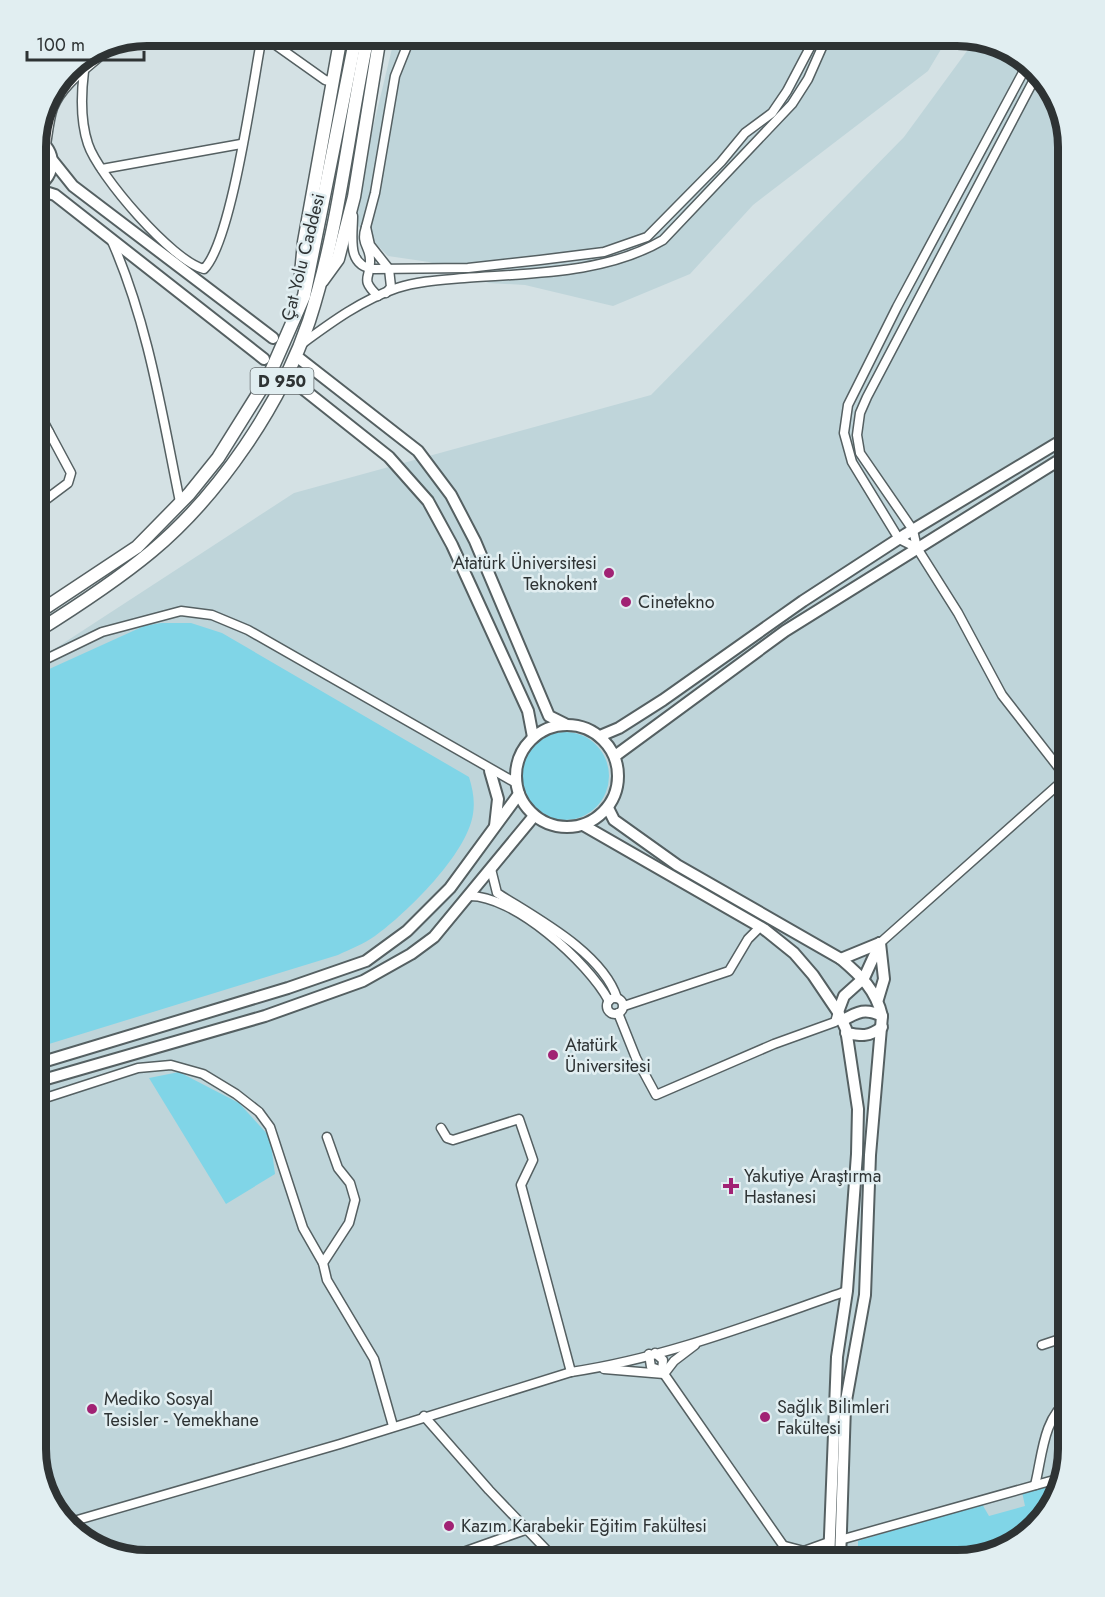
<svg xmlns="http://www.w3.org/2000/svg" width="1105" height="1597" font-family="Jost,sans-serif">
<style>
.built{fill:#bfd5da}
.green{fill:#80d5e7}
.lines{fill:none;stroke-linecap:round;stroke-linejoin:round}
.major-tunnel{stroke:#b3bec1;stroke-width:10;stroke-dasharray:10 5;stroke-linecap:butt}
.minor-casing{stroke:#556062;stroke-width:11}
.major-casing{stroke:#556062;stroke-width:14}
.highway-casing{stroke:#556062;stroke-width:15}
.minor{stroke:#fff;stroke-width:8}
.major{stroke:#fff;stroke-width:10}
.highway{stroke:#fff;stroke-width:12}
.poi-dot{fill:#a12274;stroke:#e1eef1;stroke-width:2}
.labels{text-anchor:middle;stroke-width:5;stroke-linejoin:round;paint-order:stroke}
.shield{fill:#e1eef1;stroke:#646b6d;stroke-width:1.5}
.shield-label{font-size:16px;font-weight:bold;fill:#2e3334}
.street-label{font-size:18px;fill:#2e3334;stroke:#e1eef1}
.poi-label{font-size:18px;fill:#2e3334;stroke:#e1eef1;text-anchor:start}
.rim{fill:none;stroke:#2e3334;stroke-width:8}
</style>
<rect width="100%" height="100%" fill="#d4e1e4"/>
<g class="built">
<polygon points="395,36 949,36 928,71 753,205 690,274 613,306 525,285 489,283 429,262 388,256 351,219"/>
<polygon points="975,40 1013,51 1054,92 1069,148 1069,1450 1054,1505 1013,1546 958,1561 141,1561 86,1542 51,1505 36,1449 36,661 294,493 651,395 904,137"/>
</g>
<g class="green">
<polygon points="36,145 47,159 47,173 36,184"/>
<path d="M161 623H191L222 633 469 777C473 790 475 801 473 814 467 854 407 913 375 936 364 944 350 949 338 955L36 1048V675L144 626Z"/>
<circle cx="565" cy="776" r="44"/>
<polygon points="179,1072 239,1103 270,1137 275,1174 226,1204 149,1078"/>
<polygon points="1060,1484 1054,1505 1013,1546 958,1561 858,1561 858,1541 982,1504 989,1516 1025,1506 1022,1492"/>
<polygon points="538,1544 553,1561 489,1561 532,1547"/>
</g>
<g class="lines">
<polyline class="major-tunnel" points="267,361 297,384"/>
<g class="minor-casing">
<g id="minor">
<polyline points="263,36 325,80 333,82"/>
<path d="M84 71C81 95 80 120 88 144 98 175 173 262 204 269 232 241 253 82 262 36"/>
<polyline points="1037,74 867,397 860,413 857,435 860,453 913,530 917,548 958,613 1002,695 1069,781"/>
<path d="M46 145C48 133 49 120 53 108 62 85 86 69 104 53"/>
<polyline points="102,169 241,144"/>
<path d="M353 216C353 237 346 266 374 269L468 268 540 260 604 252 647 237 721 162 745 133 772 113 787 91 816 36"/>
<polyline points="366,227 375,193 395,76 411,36"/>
<path d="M111 239C148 322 162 414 180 502"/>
<path d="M378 296C359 278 371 279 370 260 370 246 360 244 366 227L370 245 389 269 391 287 386 293"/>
<path d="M299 346C329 324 361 300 397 288 419 281 442 280 464 278 531 273 605 274 663 240L792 104 808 79 827 36"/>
<polyline points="36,439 49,432 36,407"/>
<polyline points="44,501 68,483 71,473 49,432"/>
<polyline points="917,548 899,539 852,462 844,433 848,405 897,307 1027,65"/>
<polyline points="36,664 102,632 181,611 212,615 248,630 516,783"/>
<path d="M491 869 497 893C536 918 602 952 617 998"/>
<path d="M468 896C513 894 588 962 609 1001"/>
<polyline points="880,943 1068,776"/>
<circle cx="615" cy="1006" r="8"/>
<polyline points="624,1006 729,971 748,939 760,927"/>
<polyline points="618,1013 636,1058 656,1095 774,1044 835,1022 838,1012"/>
<polyline points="36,1101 138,1068 171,1065 203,1074 236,1094 259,1112 270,1127 303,1228 323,1263"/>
<polyline points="441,1128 447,1138 453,1140 519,1119 533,1160 521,1185 571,1372"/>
<polyline points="327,1137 338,1168 350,1183 355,1200 349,1223 323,1263 327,1280 374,1359 393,1426"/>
<polyline points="1042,1345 1069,1336"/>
<polyline points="655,1353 663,1360 662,1371"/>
<polyline points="649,1354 651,1367 662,1371 794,1561"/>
<polyline points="604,1369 664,1374 674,1361 695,1345"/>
<polyline points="424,1416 489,1490 557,1561"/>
<path d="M1035 1485C1042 1458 1043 1417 1069 1400"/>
<path d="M67 1523 340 1444 571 1372C666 1358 757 1322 847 1291"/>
<polyline points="840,1540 1061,1478"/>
<polyline points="785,1546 804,1551 829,1542"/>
<polyline points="438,1561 528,1529"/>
</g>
</g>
<g class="major-casing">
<g id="major">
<polyline points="53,161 73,186 273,338"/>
<path d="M36 187C57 176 57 150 37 139"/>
<polyline points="36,189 55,195 264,359"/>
<polyline points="300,359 418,451 451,495 475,541 549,716 565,724"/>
<polyline points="297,384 389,457 428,501 452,545 528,711 533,737"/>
<circle cx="567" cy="776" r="51"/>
<polyline points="600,736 619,728 663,700 803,601 906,534 1069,436"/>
<polyline points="615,756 785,631 1069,454"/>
<polyline points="490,771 498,799 495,826"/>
<path d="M608 808 614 820 677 865 841 959C861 976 876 990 882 1016L870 1155 865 1295 845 1406 840 1561"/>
<polyline points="583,825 764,929 794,953 813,975 838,1012 846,1029 858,1109 857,1154 847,1291 837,1357 829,1561"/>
<polyline points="841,959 880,943"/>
<polyline points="878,999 884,979 880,943"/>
<polyline points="838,1012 844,996 864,978 880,943"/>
<path d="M842 1021C858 1011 866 1008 882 1016"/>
<path d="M846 1033C862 1036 869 1037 882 1027"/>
<polyline points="36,1064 288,988 366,961 407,931 450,888 519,794"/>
<polyline points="36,1082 265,1016 363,981 411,954 434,937 534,816"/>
</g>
</g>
<g class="highway-casing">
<g id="highway">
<polyline points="301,274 304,242 341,36"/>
<polyline points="322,281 338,259 354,197 380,36"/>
<polyline points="36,614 137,547 189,494 218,458 268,378 304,296 356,36"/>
<path d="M36 632C76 607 116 581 152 551 219 495 281 404 309 321 339 229 348 130 368 36"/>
</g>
</g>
<use href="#minor" class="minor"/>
<use href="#major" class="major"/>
<use href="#highway" class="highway"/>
</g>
<g class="poi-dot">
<circle cx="609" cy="573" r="6"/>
<circle cx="626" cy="602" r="6"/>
<circle cx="553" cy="1055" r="6"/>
<path d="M728 1177h6v6h6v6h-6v6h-6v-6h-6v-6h6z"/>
<circle cx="92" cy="1409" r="6"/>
<circle cx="765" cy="1417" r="6"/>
<circle cx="449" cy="1526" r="6"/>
</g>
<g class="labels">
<rect class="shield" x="250.5" y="368" width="63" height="26" rx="4.5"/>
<g class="shield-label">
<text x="282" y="387">D 950</text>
</g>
<g class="street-label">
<text transform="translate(303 257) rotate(-76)" y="6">Çat Yolu Caddesi</text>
</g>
<g class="poi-label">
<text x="597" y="569" text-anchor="end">Atatürk Üniversitesi<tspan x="597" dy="21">Teknokent</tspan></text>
<text x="638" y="608">Cinetekno</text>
<text x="565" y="1051">Atatürk<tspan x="565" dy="21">Üniversitesi</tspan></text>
<text x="744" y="1182">Yakutiye Araştırma<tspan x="744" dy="21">Hastanesi</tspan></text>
<text x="104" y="1405">Mediko Sosyal<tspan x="104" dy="21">Tesisler - Yemekhane</tspan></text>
<text x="777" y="1413">Sağlık Bilimleri<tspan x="777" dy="21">Fakültesi</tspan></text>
<text x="461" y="1532">Kazım Karabekir Eğitim Fakültesi</text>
</g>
</g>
<path d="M0 0H1105V1597H0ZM147 46H957A101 101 0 0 1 1058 147V1449A101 101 0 0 1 957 1550H147A101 101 0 0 1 46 1449V147A101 101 0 0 1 147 46Z" fill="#e1eef1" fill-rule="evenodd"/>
<path class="rim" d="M147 46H957A101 101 0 0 1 1058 147V1449A101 101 0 0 1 957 1550H147A101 101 0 0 1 46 1449V147A101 101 0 0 1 147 46Z"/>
<path d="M27 51v9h117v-9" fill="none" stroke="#2e3334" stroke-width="3"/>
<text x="36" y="51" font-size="18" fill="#2e3334" stroke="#e1eef1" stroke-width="4.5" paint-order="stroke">100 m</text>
</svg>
